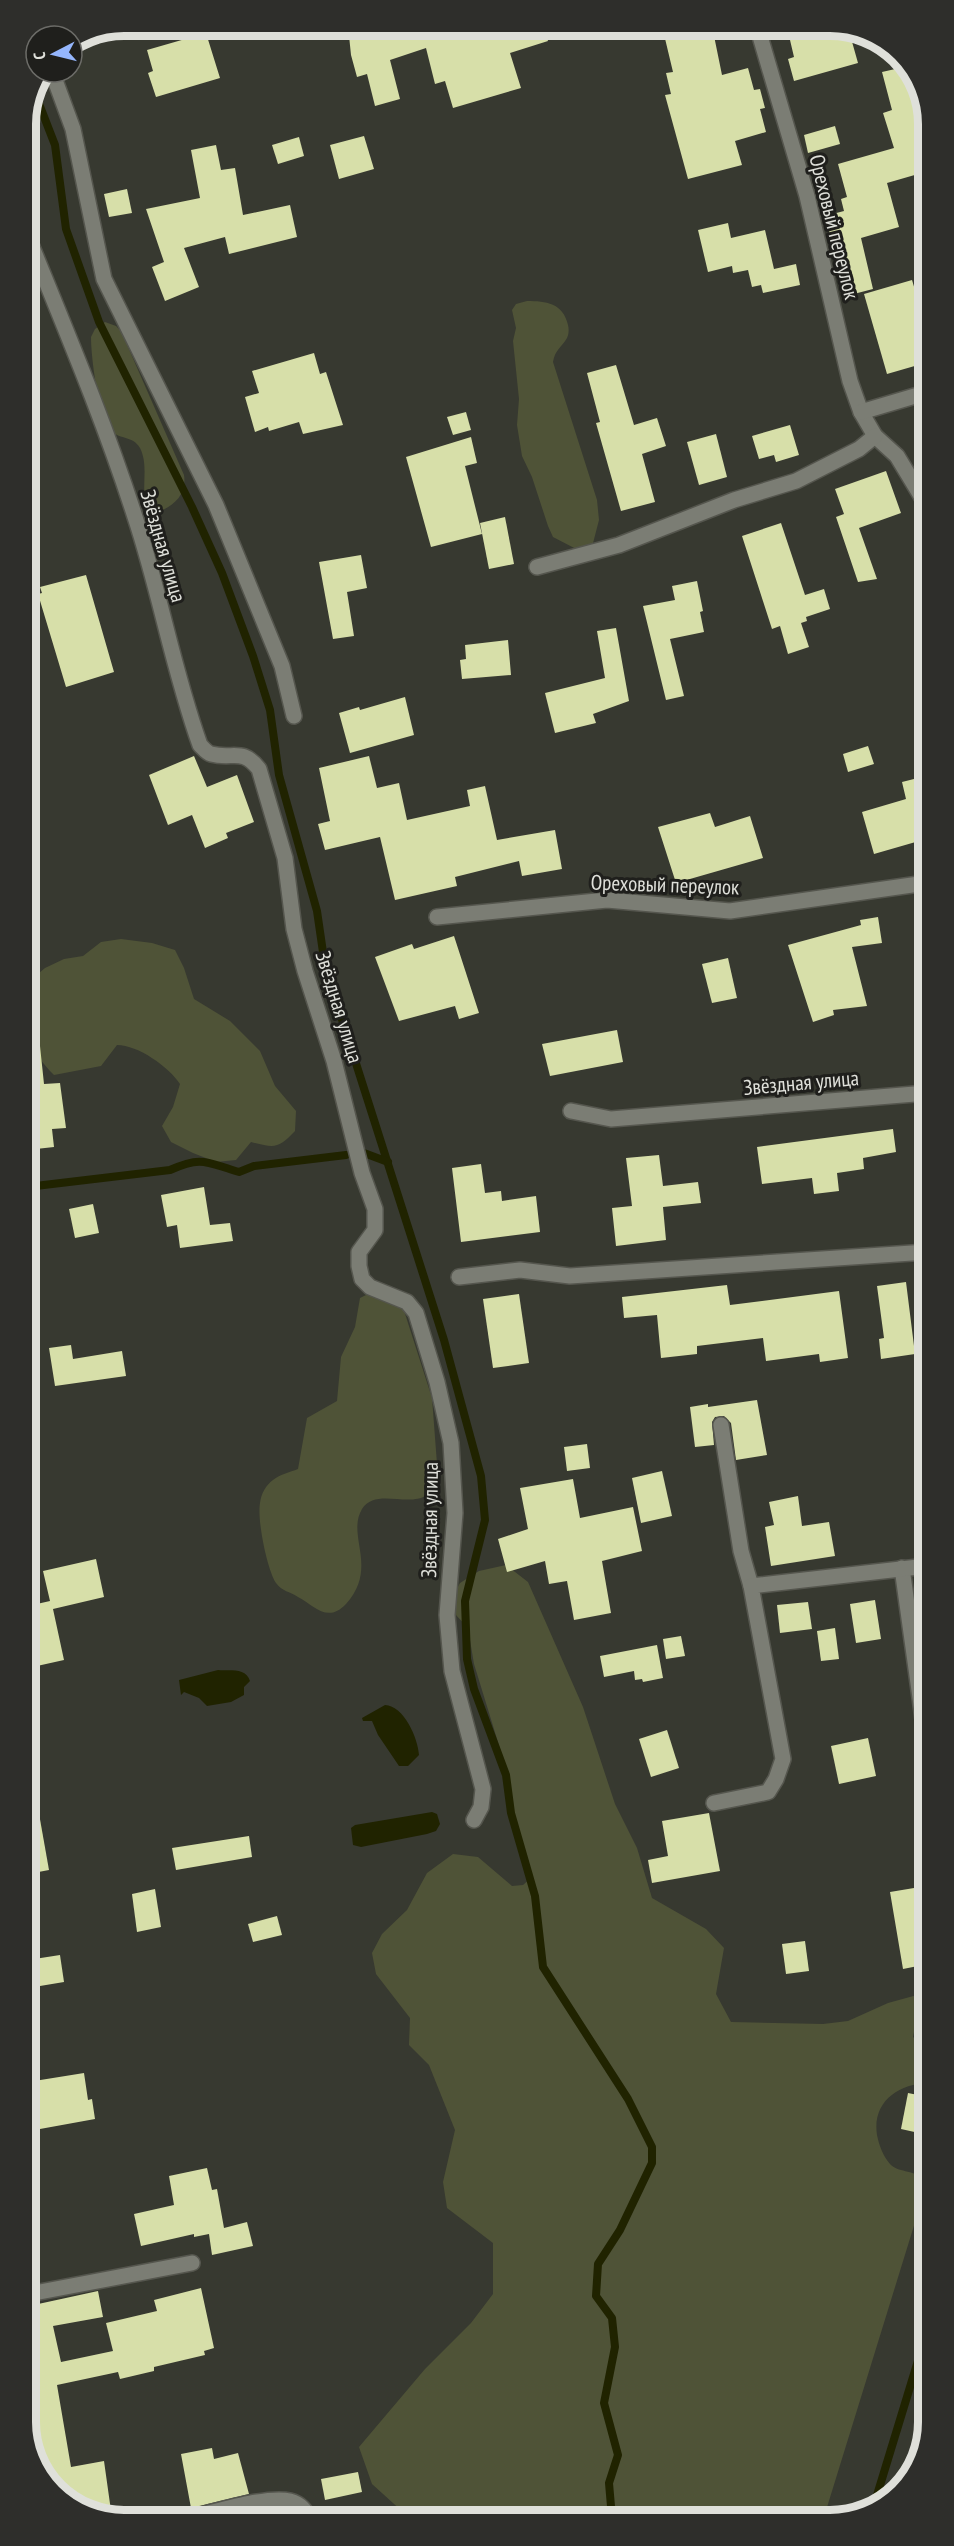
<svg xmlns="http://www.w3.org/2000/svg" width="954" height="2546" font-family="'PT Sans Narrow',sans-serif">
<style>
.green{fill:#4f5337}
.water{fill:#202300}
.lines{fill:none;stroke-linecap:round;stroke-linejoin:round}
.stream{stroke:#202300;stroke-width:8}
.building{fill:#d7dfa9}
.minor-casing{stroke:#55564e;stroke-width:18}
.minor{stroke:#7b7d74;stroke-width:15}
.labels{text-anchor:middle;stroke-width:6;stroke-linejoin:round;paint-order:stroke}
.street-label{font-size:21px;fill:#dfe0da;stroke:#1f1f1c}
.rim{fill:none;stroke:#dfe0da;stroke-width:8}
</style>
<rect width="100%" height="100%" fill="#373930"/>
<g class="green">
<path d="M527 301C546 301 563 303 568 325 569 329 569 334 567 338 561 348 555 350 553 362L597 500 599 520 592 547 580 551 553 537 548 526 532 477 522 456 517 425 519 399 513 341 516 328 512 310 516 304Z"/>
<path d="M105 322 116 326 121 331 184 475C187 495 174 506 156 513L148 509 146 504C141 486 149 466 140 448 133 435 117 440 110 429 98 412 91 358 91 337L95 329Z"/>
<path d="M121 939 152 943 175 950 184 968 194 999 230 1021 260 1051 275 1086 296 1111 295 1131C278 1149 275 1148 251 1142L236 1160 216 1162 193 1153 171 1142 162 1126 173 1107 180 1084C169 1067 138 1045 117 1045L101 1066 54 1075C21 1041 27 1028 27 983L45 968 64 959 83 956 101 942Z"/>
<path d="M386 1285 400 1298 432 1398 438 1477C427 1521 379 1482 362 1509 346 1536 379 1567 346 1604 327 1624 314 1605 298 1597 289 1591 283 1592 276 1583 267 1569 257 1520 260 1503 261 1494 266 1485 273 1480 279 1475 290 1472 298 1469L307 1418 337 1401 341 1357 355 1327 360 1298Z"/>
<path d="M506 1565 528 1582 583 1707 615 1804 637 1848 652 1898 706 1929 724 1948 716 1994 731 2022 823 2024 848 2021 888 2003 928 1992V2019L915 2027 913 2037 918 2041 928 2043V2083C898 2084 872 2102 877 2135 879 2145 883 2156 890 2164 898 2173 912 2169 924 2179L925 2190 824 2517 406 2519 404 2513 372 2484 359 2447 425 2369 471 2323 493 2294V2243L447 2208 443 2182 455 2130 429 2065 409 2045 410 2018 376 1974 372 1953 382 1934 407 1910 427 1873 453 1854 478 1857 512 1886 523 1885 531 1878 515 1828 509 1778 474 1664 468 1628 455 1614 452 1598 460 1583 479 1571Z"/>
</g>
<g class="water">
<path d="M218 1670C230 1671 246 1667 250 1681L244 1687V1695L231 1702 207 1706 199 1698 184 1692 181 1695 179 1680Z"/>
<path d="M385 1705C404 1706 418 1738 419 1755L408 1766H399L378 1735 372 1721H363L362 1718Z"/>
<polygon points="432,1812 437,1814 440,1824 436,1831 427,1834 361,1847 353,1845 351,1828 355,1825"/>
</g>
<g class="lines">
<g class="stream">
<polyline points="36,96 55,145 66,229 99,322 192,507 222,573 253,656 270,710 279,775 317,911 325,966 444,1340 481,1476 485,1520 465,1601 467,1659 474,1689 506,1775 511,1813 535,1896 543,1967 628,2099 652,2147 652,2163 620,2230 598,2264 596,2296 612,2318 615,2347 604,2403 618,2455 609,2483 612,2518"/>
<polyline points="364,1153 388,1162"/>
<path d="M27 1187 170 1170C203 1155 207 1163 239 1172L254 1166 346 1155"/>
<polyline points="874,2505 921,2351 928,2333"/>
</g>
</g>
<g class="building">
<polygon points="348,26 543,26 548,41 510,53 521,88 453,108 445,81 435,84 426,48 390,60 400,99 375,106 367,74 357,77 351,55"/>
<polygon points="662,26 712,26 722,75 748,68 754,90 760,89 765,108 760,109 766,132 735,141 742,165 688,179 665,95 671,94 666,73 673,72"/>
<polygon points="838,26 849,31 858,63 794,81 788,59 794,57 790,40"/>
<polygon points="206,33 220,78 156,97 148,73 153,71 147,50"/>
<polygon points="904,67 921,92 925,106 925,172 887,183 899,227 861,238 873,289 846,296 825,216 844,211 841,199 847,197 838,164 894,148 883,113 892,110 882,72"/>
<polygon points="835,126 840,144 808,153 804,135"/>
<polygon points="364,136 374,169 339,179 330,145"/>
<polygon points="299,137 304,156 278,164 272,145"/>
<polygon points="216,145 221,170 235,168 243,215 290,205 297,237 229,254 225,237 184,248 199,287 165,301 152,267 164,262 146,209 200,198 191,150"/>
<polygon points="127,189 132,213 109,217 104,194"/>
<polygon points="728,223 731,238 765,230 774,269 796,264 800,285 763,293 761,285 752,287 748,270 733,273 732,266 708,272 698,230"/>
<polygon points="912,280 925,323 925,363 887,374 864,294"/>
<polygon points="314,353 320,374 326,372 343,425 303,434 299,422 269,431 268,427 255,432 245,397 259,393 252,371"/>
<polygon points="616,365 634,425 657,418 666,446 642,454 655,502 621,511 596,423 600,422 587,373"/>
<polygon points="466,412 471,430 453,435 447,417"/>
<polygon points="790,425 799,455 776,462 774,455 759,459 752,436"/>
<polygon points="716,434 727,477 699,485 687,442"/>
<polygon points="471,437 477,463 465,466 482,534 431,547 406,457"/>
<polygon points="886,471 901,513 859,528 877,579 858,582 836,517 844,514 835,489"/>
<polygon points="505,517 514,564 489,569 480,523"/>
<polygon points="781,523 805,595 824,589 830,609 806,617 807,621 801,623 809,647 788,654 780,626 772,629 742,536"/>
<polygon points="361,555 367,588 347,592 354,636 333,639 319,562"/>
<polygon points="86,575 114,672 66,687 38,594 42,593 40,587"/>
<polygon points="697,581 703,611 700,612 704,632 670,639 684,696 666,700 643,606 675,600 672,586"/>
<polygon points="616,628 629,701 593,714 596,723 555,733 545,693 605,678 597,631"/>
<polygon points="508,640 511,675 462,679 460,660 466,659 465,645"/>
<polygon points="405,697 414,735 350,753 339,713 359,707 360,710"/>
<polygon points="868,746 874,764 848,772 843,754"/>
<polygon points="194,756 207,787 237,775 254,822 226,833 228,838 205,848 192,815 168,825 149,775"/>
<polygon points="369,756 377,788 399,783 407,820 470,806 467,790 485,786 497,840 555,830 562,869 522,876 519,861 455,877 457,886 395,900 380,837 325,850 318,824 330,821 319,768"/>
<polygon points="926,776 926,839 874,854 862,812 906,799 902,782"/>
<polygon points="710,813 715,827 750,816 763,858 676,883 658,827"/>
<polygon points="878,917 882,943 852,947 867,1006 833,1010 834,1015 813,1022 788,945 861,925 860,920"/>
<polygon points="454,936 479,1013 459,1019 455,1006 399,1021 375,957 412,944 414,949"/>
<polygon points="728,958 737,998 712,1003 702,964"/>
<polygon points="617,1030 623,1062 550,1076 542,1044"/>
<polygon points="40,1046 44,1084 60,1083 66,1128 52,1129 54,1147 27,1150 27,1047"/>
<polygon points="893,1129 896,1152 863,1158 864,1169 837,1173 839,1191 814,1194 812,1178 762,1184 757,1147"/>
<polygon points="659,1155 663,1186 698,1182 701,1203 663,1207 666,1240 616,1246 612,1208 632,1206 626,1158"/>
<polygon points="481,1164 485,1193 501,1191 502,1201 536,1196 540,1232 461,1242 452,1168"/>
<polygon points="204,1187 210,1225 230,1223 233,1241 180,1248 177,1225 167,1227 161,1195"/>
<polygon points="93,1204 99,1233 75,1238 69,1209"/>
<polygon points="906,1282 915,1354 881,1359 879,1339 884,1338 877,1286"/>
<polygon points="727,1285 730,1305 839,1291 848,1358 820,1362 819,1354 766,1361 763,1338 697,1346 697,1354 661,1358 657,1315 624,1318 622,1297"/>
<polygon points="519,1294 529,1363 493,1368 483,1299"/>
<polygon points="71,1345 73,1359 122,1351 126,1376 55,1386 49,1348"/>
<polygon points="757,1400 767,1455 736,1460 731,1423 724,1416 715,1417 712,1422 714,1445 695,1447 690,1407 708,1404 708,1407"/>
<polygon points="587,1444 590,1468 567,1471 564,1447"/>
<polygon points="662,1471 672,1516 641,1523 632,1478"/>
<polygon points="573,1479 580,1518 633,1507 642,1551 602,1561 611,1613 574,1620 567,1581 549,1584 545,1561 507,1572 498,1539 528,1529 520,1488"/>
<polygon points="798,1496 802,1526 829,1522 835,1556 771,1566 765,1527 774,1525 769,1502"/>
<polygon points="96,1559 104,1597 53,1609 64,1660 28,1668 28,1606 50,1601 43,1571"/>
<polygon points="875,1600 881,1639 856,1643 850,1604"/>
<polygon points="808,1602 812,1629 780,1633 777,1605"/>
<polygon points="835,1628 839,1659 821,1661 817,1631"/>
<polygon points="681,1636 685,1656 666,1659 663,1639"/>
<polygon points="657,1645 663,1678 643,1682 642,1679 635,1680 634,1671 604,1677 600,1656"/>
<polygon points="667,1730 679,1768 651,1777 639,1739"/>
<polygon points="868,1738 876,1776 839,1784 831,1746"/>
<polygon points="38,1808 49,1870 28,1874 28,1809"/>
<polygon points="709,1813 720,1871 652,1883 648,1860 668,1856 662,1821"/>
<polygon points="249,1836 252,1857 176,1870 172,1848"/>
<polygon points="920,1887 924,1908 928,1907 928,1964 903,1969 890,1892"/>
<polygon points="155,1889 161,1927 137,1932 132,1894"/>
<polygon points="277,1916 282,1935 253,1942 248,1924"/>
<polygon points="805,1941 809,1971 786,1974 782,1944"/>
<polygon points="60,1955 64,1982 28,1988 28,1960"/>
<polygon points="84,2073 88,2100 92,2099 95,2119 29,2131 28,2082"/>
<polygon points="908,2093 928,2097 928,2135 901,2129"/>
<polygon points="207,2168 212,2190 217,2189 224,2228 247,2222 253,2246 212,2255 209,2234 194,2237 194,2234 141,2246 134,2214 174,2205 169,2176"/>
<polygon points="201,2288 214,2348 204,2351 205,2355 154,2367 154,2371 120,2379 118,2372 57,2385 71,2467 104,2461 112,2518 64,2500 29,2448 29,2306 98,2291 103,2317 53,2326 61,2362 113,2351 106,2323 157,2311 154,2300"/>
<polygon points="212,2448 214,2459 238,2453 249,2494 191,2508 181,2454"/>
<polygon points="358,2472 362,2492 325,2500 321,2479"/>
</g>
<g class="lines">
<g class="minor-casing">
<g id="minor">
<polyline points="757,26 807,196 850,381 861,412 875,436 897,456 926,504"/>
<polyline points="52,72 73,129 104,279 216,505 282,666 294,716"/>
<path d="M26 232C64 326 104 420 135 517 160 592 173 670 200 745 203 748 207 753 211 754 233 760 242 747 259 769L285 858 294 929 305 971 334 1061 362 1173 375 1209V1230L359 1252V1266L362 1279 370 1287 407 1302 416 1313 437 1382 451 1443 455 1513 447 1615 452 1671 483 1789 481 1807 474 1820"/>
<polyline points="861,412 925,393"/>
<polyline points="537,567 619,545 734,500 796,481 859,449 875,436"/>
<polyline points="437,917 607,900 730,911 926,883"/>
<polyline points="571,1111 611,1119 927,1093"/>
<polyline points="459,1277 520,1270 570,1276 927,1252"/>
<polyline points="721,1425 741,1551 751,1586"/>
<polyline points="902,1568 927,1748"/>
<polyline points="714,1803 768,1792 776,1779 783,1759 751,1586 927,1566"/>
<polyline points="29,2294 192,2263"/>
<path d="M182 2520C208 2514 266 2495 290 2501 301 2504 305 2510 310 2519"/>
</g>
</g>
<use href="#minor" class="minor"/>
</g>
<g class="labels">
<g class="street-label">
<text transform="translate(834 227) rotate(76)" y="7">Ореховый переулок</text>
<text transform="translate(163 546) rotate(74)" y="7">Звёздная улица</text>
<text transform="translate(665 885) rotate(2)" y="7">Ореховый переулок</text>
<text transform="translate(339 1007) rotate(73)" y="7">Звёздная улица</text>
<text transform="translate(801 1083) rotate(-5)" y="7">Звёздная улица</text>
<text transform="translate(430 1520) rotate(-89)" y="7">Звёздная улица</text>
</g>
</g>
<path d="M0 0H954V2546H0ZM124 36H830A88 88 0 0 1 918 124V2422A88 88 0 0 1 830 2510H124A88 88 0 0 1 36 2422V124A88 88 0 0 1 124 36Z" fill="#2e2e2b" fill-rule="evenodd"/>
<path class="rim" d="M124 36H830A88 88 0 0 1 918 124V2422A88 88 0 0 1 830 2510H124A88 88 0 0 1 36 2422V124A88 88 0 0 1 124 36Z"/>
<g transform="translate(54 54) rotate(263)"><circle r="28" fill="#1f1f1c" stroke="#6c6c68" stroke-width="1.5"/>
<path d="M0-4.5L10 22L0 15L-10 22Z" fill="#95b6fd"/>
<text y="-9" font-size="16" font-weight="bold" text-anchor="middle" fill="#dfe0da">С</text>
</g>
</svg>
